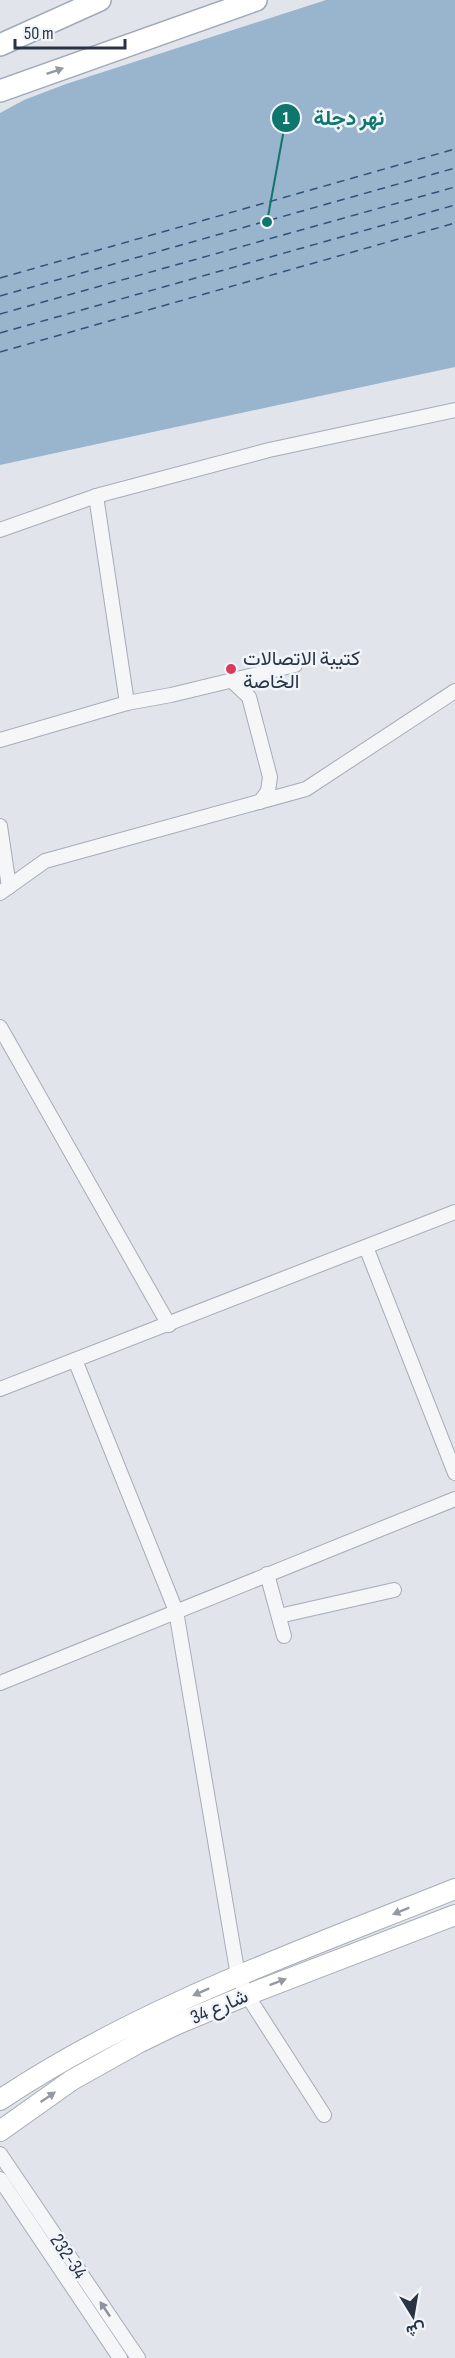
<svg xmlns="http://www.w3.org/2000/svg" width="455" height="2358" font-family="'Sofia Sans Condensed',Vazirmatn,sans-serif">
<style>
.water{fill:#99b4cd}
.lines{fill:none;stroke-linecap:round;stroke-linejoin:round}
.ferry{stroke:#2e537b;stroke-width:1.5;stroke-dasharray:8 6;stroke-linecap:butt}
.minor-casing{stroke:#a6acb6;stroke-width:16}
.secondary-casing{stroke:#a6acb6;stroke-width:22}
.primary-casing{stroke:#9fa9b7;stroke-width:24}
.minor{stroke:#f4f6f8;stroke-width:14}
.secondary{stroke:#fff;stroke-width:20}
.primary{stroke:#fff;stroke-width:21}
.oneway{fill:#9499a2}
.oneway2{fill:#8e949e}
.poi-dot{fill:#d93c59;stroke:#f1f4f8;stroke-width:2}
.labels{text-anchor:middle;stroke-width:5;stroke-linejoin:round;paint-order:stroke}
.poi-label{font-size:20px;fill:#283344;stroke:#f1f4f8;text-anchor:start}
.street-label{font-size:20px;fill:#283344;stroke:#f1f4f8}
.leader{fill:none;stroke:#0f766e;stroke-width:2}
.callout-dot{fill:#0f766e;stroke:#f1f4f8;stroke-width:2}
.mark-label{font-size:18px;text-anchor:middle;font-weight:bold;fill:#fff}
.callout-label{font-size:21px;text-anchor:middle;font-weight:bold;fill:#0f766e;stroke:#f1f4f8;stroke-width:5;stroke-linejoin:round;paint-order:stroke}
</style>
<rect width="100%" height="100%" fill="#e1e5eb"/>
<polygon class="water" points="326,0 455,0 455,367 0,465 0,113 24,100 66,84"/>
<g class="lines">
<g class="ferry">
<polyline points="0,278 455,149"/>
<polyline points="0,296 455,168"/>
<polyline points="0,314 455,187"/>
<polyline points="0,333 455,205"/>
<polyline points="0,352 455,223"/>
</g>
<g class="minor-casing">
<g id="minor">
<polyline points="96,496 127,703"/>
<polyline points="0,530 96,496 269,450 455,410"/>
<polyline points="231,680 249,697 270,777 268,791 260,802"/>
<polyline points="0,740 127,703 171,695 295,665"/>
<polyline points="0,826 9,887"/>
<polyline points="0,893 45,861 306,789 455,691"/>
<polyline points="0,1027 169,1325"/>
<polyline points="366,1247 455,1473"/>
<polyline points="75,1360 176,1611 238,1976 247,1995 324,2115"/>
<polyline points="0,1389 455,1212"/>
<polyline points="267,1574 284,1636"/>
<polyline points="279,1616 394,1590"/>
<polyline points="0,1683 455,1499"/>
<polyline points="0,2154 138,2358"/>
<polyline points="0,2179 120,2358"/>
</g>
</g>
<g class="secondary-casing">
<g id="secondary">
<path d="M0 2100C139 2007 300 1951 455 1889"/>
<polyline points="0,2131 72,2080 140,2042 175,2025 247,1995 455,1915"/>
</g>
</g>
<g class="primary-casing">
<g id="primary">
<polyline points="0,45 100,0"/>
<polyline points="0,91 256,0"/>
</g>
</g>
<use href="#minor" class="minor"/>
<use href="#secondary" class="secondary"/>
<use href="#primary" class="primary"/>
</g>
<defs><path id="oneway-solid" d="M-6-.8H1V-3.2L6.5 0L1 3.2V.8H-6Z" transform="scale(1.5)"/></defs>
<g class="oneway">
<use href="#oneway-solid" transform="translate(55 71) rotate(-19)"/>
<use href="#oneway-solid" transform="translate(401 1911) rotate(158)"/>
<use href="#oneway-solid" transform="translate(278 1982) rotate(-21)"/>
<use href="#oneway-solid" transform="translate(201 1992) rotate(156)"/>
<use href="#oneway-solid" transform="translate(48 2097) rotate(-34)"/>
</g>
<use class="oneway2" href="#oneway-solid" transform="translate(105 2309) rotate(-124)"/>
<circle class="poi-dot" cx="231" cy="669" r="6"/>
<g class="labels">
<g class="poi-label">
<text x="243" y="665">كتيبة الاتصالات<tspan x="243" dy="23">الخاصة</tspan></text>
</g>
<g class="street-label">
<text transform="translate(219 2006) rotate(-23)" y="7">شارع 34</text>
<text transform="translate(69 2256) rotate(56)" y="7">232-34</text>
</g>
</g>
<path class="leader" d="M267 222L286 118"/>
<g class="callout-dot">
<circle cx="267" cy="222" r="6"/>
<circle cx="286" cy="118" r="15"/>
</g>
<g class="mark-label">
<text x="286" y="124">1</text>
</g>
<g class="callout-label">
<text x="349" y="125">نهر دجلة</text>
</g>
<g transform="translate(413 2316) rotate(169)" stroke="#f1f4f8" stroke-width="4.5" paint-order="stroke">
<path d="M0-4.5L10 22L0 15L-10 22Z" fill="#283344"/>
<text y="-9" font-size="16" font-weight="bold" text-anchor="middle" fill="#283344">ش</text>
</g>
<path d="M15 39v9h110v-9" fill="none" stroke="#283344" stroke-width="3"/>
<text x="24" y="39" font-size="18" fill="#283344" stroke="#f1f4f8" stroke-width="4.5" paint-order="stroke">50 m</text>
</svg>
